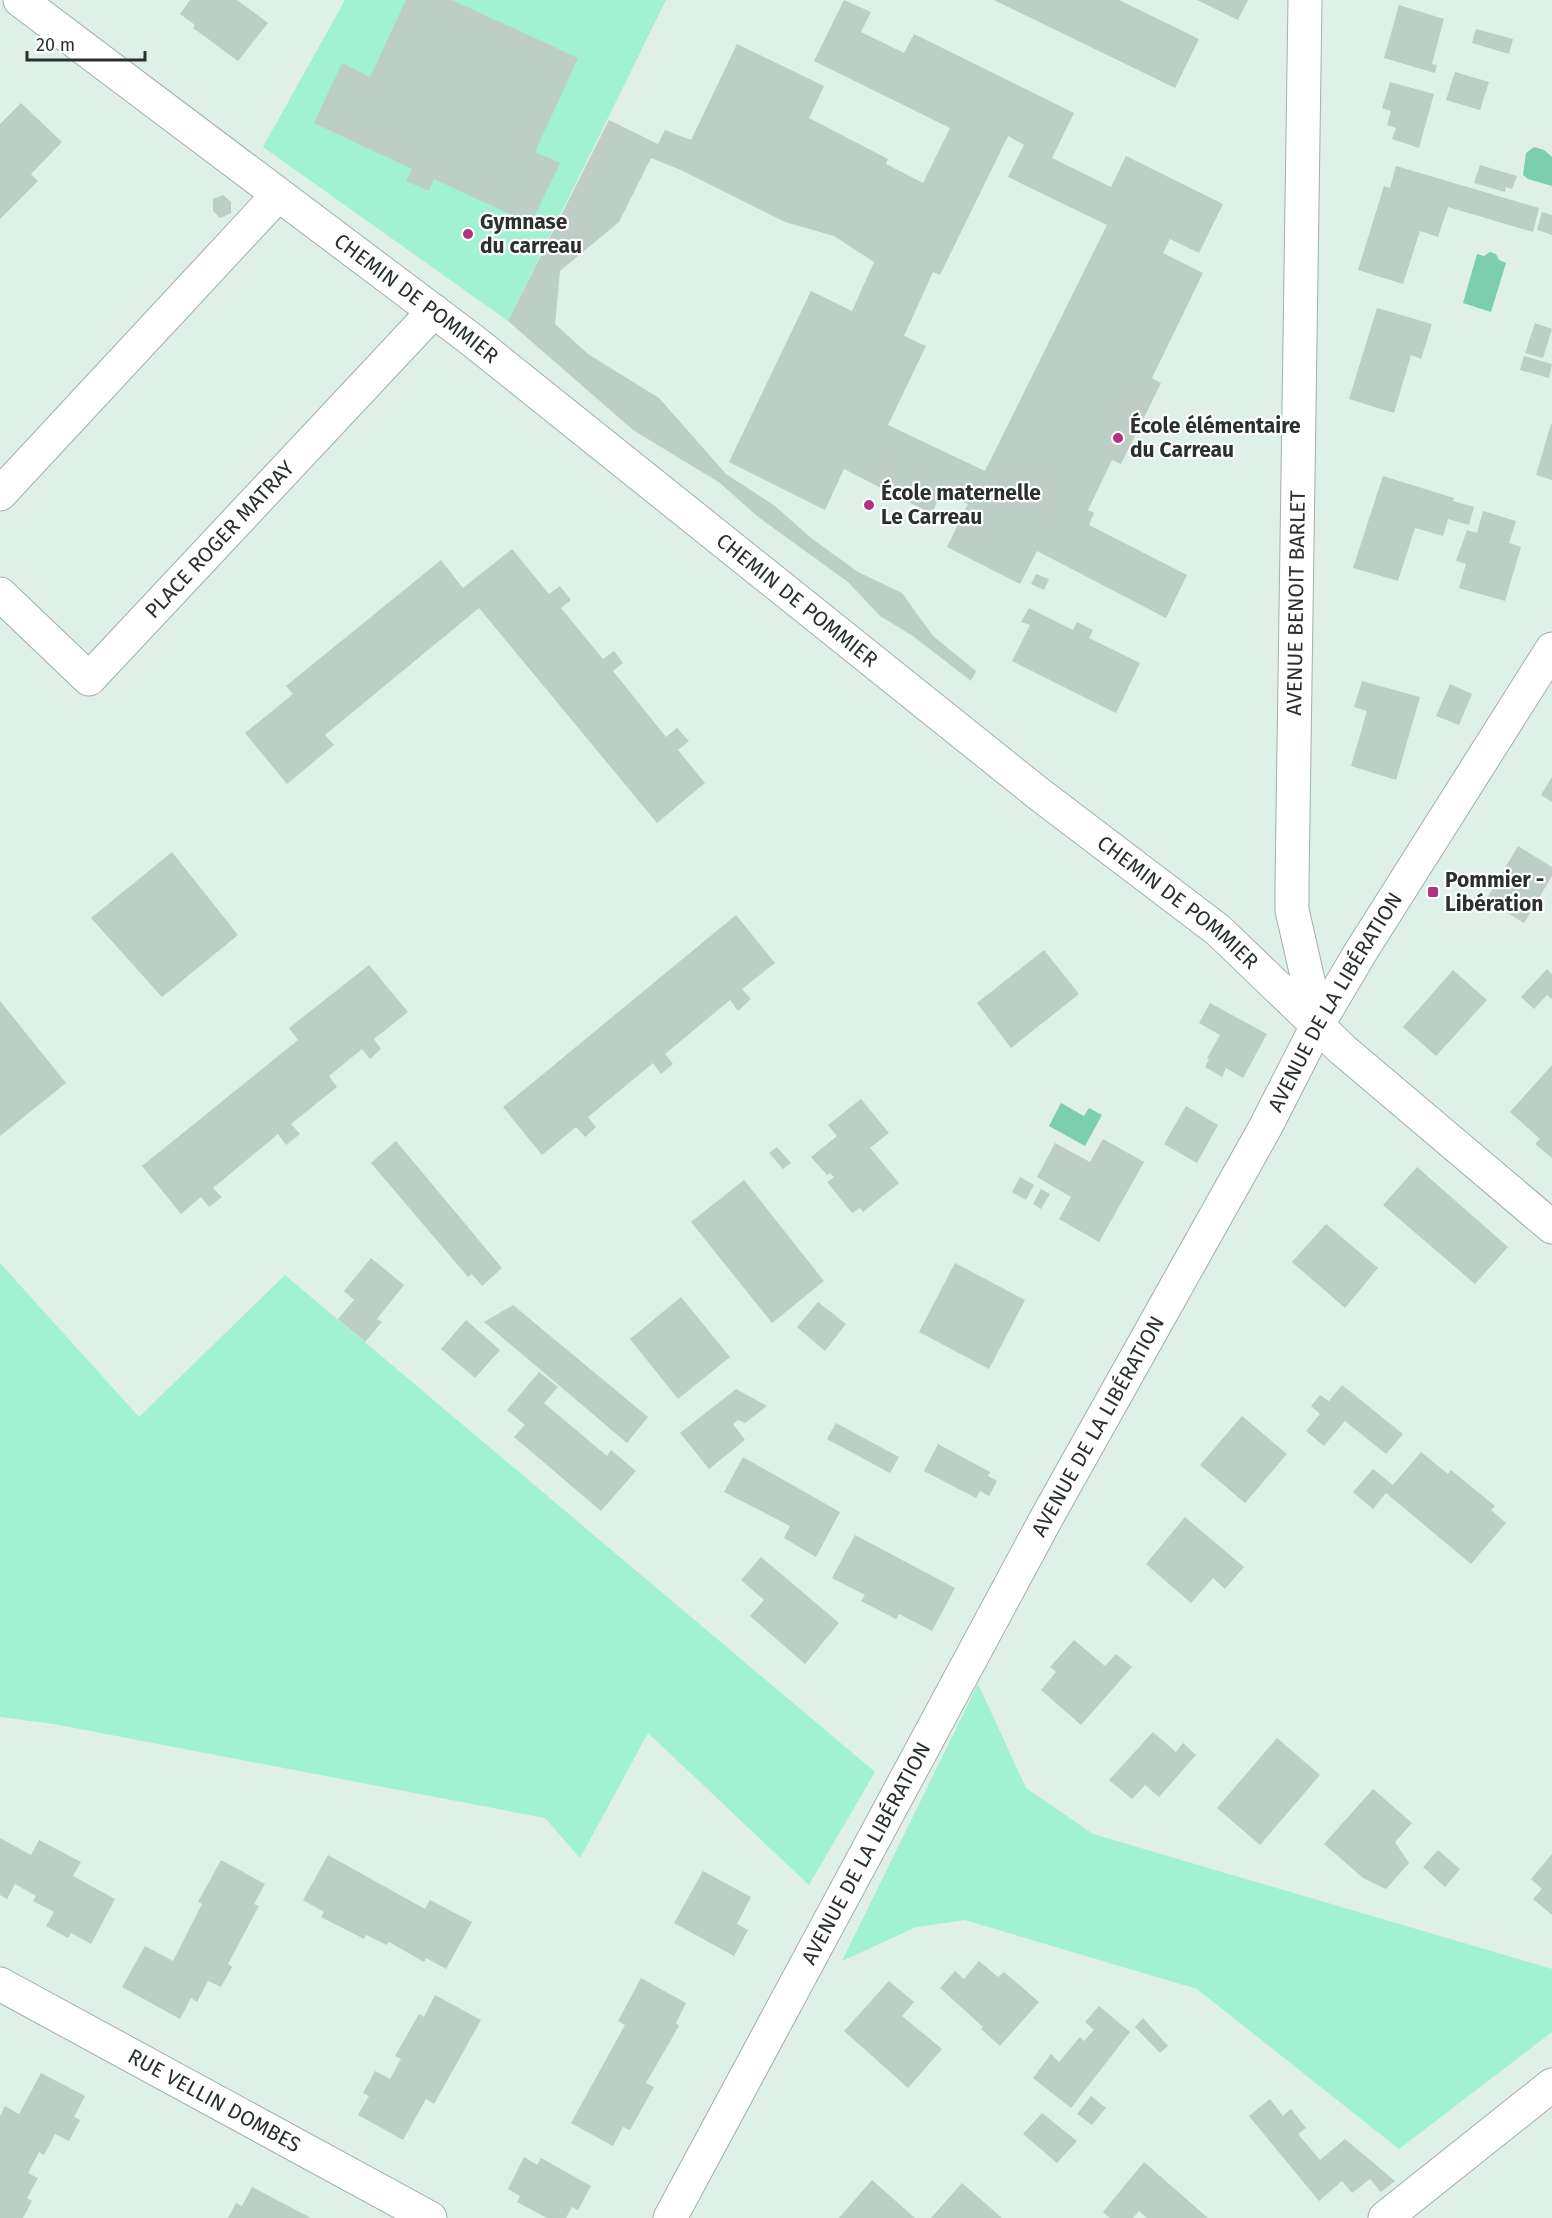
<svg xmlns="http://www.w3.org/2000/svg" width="1552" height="2218" font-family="'Fira Sans',sans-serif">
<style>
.green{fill:#a1f1d3}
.water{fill:#7bceb0}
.building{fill:#bdcec7;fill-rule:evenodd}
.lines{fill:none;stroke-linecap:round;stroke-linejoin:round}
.minor-casing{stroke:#a0b0a9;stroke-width:35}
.minor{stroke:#fff;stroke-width:33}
.poi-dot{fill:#b4337f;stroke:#fff;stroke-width:2}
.labels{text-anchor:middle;stroke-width:4.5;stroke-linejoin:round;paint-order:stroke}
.poi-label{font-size:21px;font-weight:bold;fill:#29302d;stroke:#fff;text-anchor:start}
.street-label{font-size:21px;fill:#29302d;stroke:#fff}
</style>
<rect width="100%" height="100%" fill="#def0e8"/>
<g class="green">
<polygon points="345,0 666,0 508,321 263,147"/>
<polygon points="0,1263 139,1417 285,1275 875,1772 809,1885 648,1733 580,1858 545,1818 54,1724 0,1717"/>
<polygon points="978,1684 1026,1788 1093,1834 1552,1969 1552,2032 1399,2149 1197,1989 965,1920 916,1927 842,1961"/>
</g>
<g class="water">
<polygon points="1534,147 1544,150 1552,157 1552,186 1528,179 1523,175 1526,153"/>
<polygon points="1490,252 1496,254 1499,260 1506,263 1491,312 1463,303 1477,254 1484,256"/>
<polygon points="1061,1103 1084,1116 1089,1108 1102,1115 1085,1146 1049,1126"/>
</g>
<g class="building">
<polygon points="190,0 237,0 268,23 238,61 193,28 195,25 180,14"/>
<polygon points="406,0 452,0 578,58 535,152 560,163 531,224 434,179 429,191 406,181 412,169 314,123 342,63 370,77"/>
<path d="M844 0 871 12 861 32 904 53 914 34 1074 113 1052 158 1111 187 1126 156 1223 204 1199 253 1170 239 1163 253 1203 273 1152 378 1161 383 1121 464 1112 460 1088 510 1094 513 1089 525 1187 575 1166 618 1037 551 1020 584 947 547 968 504 941 492 932 514 844 469 825 510 729 462 811 291 852 311 874 262 834 236 785 222 681 170 651 158 619 222 560 271 555 324 588 354 659 398 726 474 775 506 811 538 858 572 902 593 933 636 976 671 971 681 913 636 880 616 848 582 757 516 720 483 633 430 508 321 609 120 658 144 665 130 691 140 737 44 824 86 809 118 888 159 886 164 923 183 950 128 814 61ZM1008 136 1024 145 1008 177 1107 225 985 471 888 425 926 346 904 336 933 272 940 275Z"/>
<polygon points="994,0 1119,0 1199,39 1175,88"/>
<polygon points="1197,0 1248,0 1238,20"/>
<polygon points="1399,5 1444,19 1432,64 1437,65 1435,73 1384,58"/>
<polygon points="1476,29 1513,39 1509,54 1472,43"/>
<polygon points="1455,72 1489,82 1480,110 1446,100"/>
<polygon points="1390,82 1434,94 1419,148 1392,139 1396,128 1387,125 1391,111 1382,108"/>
<polygon points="21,103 62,142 31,174 38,181 0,219 0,124"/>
<polygon points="1480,165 1517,176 1512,189 1506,187 1505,192 1474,183"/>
<polygon points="1396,166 1539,208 1533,232 1448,207 1438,237 1420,231 1403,284 1358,270 1384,186 1390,188"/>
<polygon points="223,195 231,202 231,213 220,218 213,211 213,199"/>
<polygon points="1542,212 1552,215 1552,235 1537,230"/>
<polygon points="1377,308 1432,324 1421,359 1411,355 1394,413 1349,399"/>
<polygon points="1535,323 1552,329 1543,358 1525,353"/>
<polygon points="1524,356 1552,364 1549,378 1520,370"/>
<polygon points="1551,424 1552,424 1552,480 1536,475"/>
<polygon points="1383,476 1454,498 1453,501 1474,507 1469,525 1448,519 1443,536 1415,528 1398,581 1353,568"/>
<polygon points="1483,511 1516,521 1509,543 1521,547 1505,601 1459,588 1466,564 1456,561 1467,530 1477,533"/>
<polygon points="512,549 549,594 560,586 571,600 561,608 603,659 614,651 623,663 613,671 666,737 677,728 689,741 678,750 705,783 657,823 479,608 325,735 334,745 287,784 245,733 293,694 286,686 441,560 463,588"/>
<polygon points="1036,574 1049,579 1044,590 1031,584"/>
<polygon points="1029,608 1073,630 1077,622 1093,630 1089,638 1140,663 1116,713 1012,661 1030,625 1021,622"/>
<polygon points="1362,681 1420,697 1396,780 1351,766 1367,711 1354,707"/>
<polygon points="1450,684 1472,694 1459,725 1436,716"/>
<polygon points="1552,777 1552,802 1541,795"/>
<polygon points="1518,846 1552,867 1552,876 1524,923 1486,900"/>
<polygon points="172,852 238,935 162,997 91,918"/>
<polygon points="736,915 775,963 742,989 751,999 738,1011 730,1000 665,1054 673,1064 661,1074 653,1063 588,1117 596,1127 585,1137 576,1127 542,1155 503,1107"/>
<polygon points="1044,950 1079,994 1011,1048 977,1003"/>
<polygon points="369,965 408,1012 374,1039 381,1049 370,1059 362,1049 329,1076 337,1087 291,1124 300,1134 286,1145 278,1134 213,1188 222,1197 209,1207 201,1197 181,1214 142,1166 298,1040 289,1028"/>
<polygon points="1547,969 1552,974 1552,999 1547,995 1534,1009 1521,997"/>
<polygon points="1453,970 1487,1000 1436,1056 1403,1027"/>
<polygon points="0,1001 66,1083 0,1136"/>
<polygon points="1210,1003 1267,1034 1243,1078 1226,1068 1222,1077 1205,1067 1209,1059 1207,1058 1220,1035 1199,1023"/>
<polygon points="1552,1065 1552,1158 1535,1144 1540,1139 1510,1112"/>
<polygon points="861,1099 889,1133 870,1148 899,1183 863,1212 860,1208 852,1213 827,1182 834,1177 830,1173 827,1175 811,1157 837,1136 828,1125"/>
<polygon points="1186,1106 1218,1125 1197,1163 1164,1144"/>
<polygon points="1103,1139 1144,1162 1099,1242 1059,1219 1071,1197 1037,1177 1055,1143 1090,1162"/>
<polygon points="396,1141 502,1268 482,1286 472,1274 468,1277 371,1163"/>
<polygon points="777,1147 791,1163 783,1169 769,1153"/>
<polygon points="1417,1167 1508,1247 1475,1284 1383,1205"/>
<polygon points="1020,1177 1034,1185 1026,1200 1012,1192"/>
<polygon points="744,1180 824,1281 772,1323 691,1222"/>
<polygon points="1041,1189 1050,1194 1041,1209 1033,1204"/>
<polygon points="1326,1224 1378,1268 1345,1308 1292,1262"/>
<polygon points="371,1258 404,1285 377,1319 382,1322 365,1342 338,1319 354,1300 344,1291"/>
<polygon points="955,1263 1025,1300 989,1369 919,1332"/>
<polygon points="681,1297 730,1357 678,1399 630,1339"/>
<polygon points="818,1302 846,1324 825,1351 797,1327"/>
<polygon points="513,1305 648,1417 627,1443 484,1322"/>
<polygon points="466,1320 500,1350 475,1378 441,1349"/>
<polygon points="539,1372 558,1387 544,1403 607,1456 611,1450 636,1471 601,1511 514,1437 525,1425 507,1410"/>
<polygon points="1342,1385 1403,1434 1386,1454 1345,1421 1324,1446 1306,1431 1320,1414 1311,1406 1320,1395 1329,1401"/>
<polygon points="736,1389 767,1406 745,1423 738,1420 733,1424 745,1440 709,1469 680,1433"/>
<polygon points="1242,1416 1287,1454 1245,1503 1200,1465"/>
<polygon points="836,1423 899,1457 890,1473 827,1439"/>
<polygon points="938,1444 990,1472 988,1476 997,1481 989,1496 980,1491 976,1498 924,1471"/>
<polygon points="1421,1452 1448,1474 1451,1470 1495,1506 1491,1510 1506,1523 1471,1564 1386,1493 1373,1509 1353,1492 1373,1469 1393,1485"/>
<polygon points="743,1457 840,1512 816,1557 784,1538 790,1526 724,1492"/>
<polygon points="1185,1517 1244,1567 1225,1589 1213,1578 1191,1603 1146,1564"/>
<polygon points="855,1535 955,1588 932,1631 899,1614 896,1619 861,1601 865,1595 832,1578"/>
<polygon points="761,1557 839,1623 805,1664 750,1616 764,1600 741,1580"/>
<polygon points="1074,1640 1105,1666 1116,1654 1132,1667 1081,1725 1041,1690 1056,1672 1050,1667"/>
<polygon points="1153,1732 1176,1752 1183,1743 1196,1755 1159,1797 1145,1785 1132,1799 1109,1780"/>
<polygon points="1277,1738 1320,1775 1260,1845 1217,1808"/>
<polygon points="1373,1789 1412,1823 1395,1842 1409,1863 1386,1889 1363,1878 1324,1844"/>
<polygon points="0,1838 31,1855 39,1840 81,1862 73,1876 115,1899 91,1944 71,1933 68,1938 46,1926 54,1912 33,1901 36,1896 15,1884 7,1899 0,1895"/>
<polygon points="1438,1850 1460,1869 1445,1887 1423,1867"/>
<polygon points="1552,1854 1552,1915 1533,1899 1542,1889 1531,1879"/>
<polygon points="328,1855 425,1909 430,1900 472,1922 446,1969 426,1958 424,1962 389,1942 387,1945 366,1935 364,1939 321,1917 324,1912 303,1900"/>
<polygon points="221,1860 265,1884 254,1904 259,1906 228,1964 232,1967 221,1987 208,1981 197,2002 191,1998 180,2019 122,1987 145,1946 173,1961 202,1904 198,1902"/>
<polygon points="703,1871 751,1897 737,1924 748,1930 734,1956 674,1923"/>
<polygon points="979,1961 998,1977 1004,1972 1039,2002 1000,2046 981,2029 983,2027 940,1988 955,1971 964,1979"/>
<polygon points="641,1978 686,2003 676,2023 679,2026 646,2083 654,2087 630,2130 623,2127 613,2146 571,2123 625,2025 618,2021"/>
<polygon points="889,1981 914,2002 902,2016 942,2049 908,2088 844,2031"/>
<polygon points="435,1995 481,2020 434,2104 426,2099 403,2140 358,2115 369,2096 363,2093 375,2071 390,2079 401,2059 395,2056 419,2014 424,2017"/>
<polygon points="1099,2006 1130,2032 1071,2108 1033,2078 1051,2054 1059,2062 1080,2037 1084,2041 1094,2030 1085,2022"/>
<polygon points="1143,2018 1168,2046 1160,2053 1135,2027"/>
<polygon points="41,2073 85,2096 74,2117 80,2120 69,2141 55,2134 44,2155 39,2152 28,2173 38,2178 27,2198 32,2201 23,2218 0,2218 0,2116 5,2106 19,2114"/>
<polygon points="1091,2096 1106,2108 1092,2125 1077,2114"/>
<polygon points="1270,2099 1283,2116 1291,2109 1306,2128 1298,2134 1320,2160 1345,2139 1395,2181 1381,2192 1370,2179 1352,2193 1342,2181 1319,2201 1249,2116"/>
<polygon points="1042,2113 1077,2141 1057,2163 1023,2134"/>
<polygon points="524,2157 537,2165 541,2158 591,2186 578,2210 572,2207 566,2218 547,2218 517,2202 520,2196 508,2189"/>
<polygon points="1144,2162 1208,2218 1147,2218 1139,2211 1133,2218 1110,2218 1103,2212"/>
<polygon points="872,2180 915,2218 839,2218"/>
<polygon points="962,2183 1002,2218 931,2218"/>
<polygon points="252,2187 311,2218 228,2218 236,2203 242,2206"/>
</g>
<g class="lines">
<g class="minor-casing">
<g id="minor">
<path id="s1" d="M20 0 472 340 1039 794 1218 930 1343 1050 1552 1227"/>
<polyline points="1305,0 1292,884 1292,910 1318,1024"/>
<polyline points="0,494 277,196"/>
<path id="s2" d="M0 594 89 679 434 311"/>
<path id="s3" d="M0 1984 430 2218"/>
<path id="s4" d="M670 2218 1047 1517 1265 1128 1318 1024 1360 953 1552 649"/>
<polyline points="1385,2218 1552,2085"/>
</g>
</g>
<use href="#minor" class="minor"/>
</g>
<g class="poi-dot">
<circle cx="468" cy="234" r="6"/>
<circle cx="1118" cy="438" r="6"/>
<circle cx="869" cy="505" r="6"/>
<rect x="1427" y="886" width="12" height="12" rx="3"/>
</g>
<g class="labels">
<g class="poi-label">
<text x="480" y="229">Gymnase<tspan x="480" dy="24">du carreau</tspan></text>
<text x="1130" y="433">École élémentaire<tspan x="1130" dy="24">du Carreau</tspan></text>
<text x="881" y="500">École maternelle<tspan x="881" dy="24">Le Carreau</tspan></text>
<text x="1445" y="887">Pommier -<tspan x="1445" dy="24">Libération</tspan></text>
</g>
<g class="street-label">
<text dy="7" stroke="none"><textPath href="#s1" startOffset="496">CHEMIN DE POMMIER</textPath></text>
<text dy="7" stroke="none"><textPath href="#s2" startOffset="314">PLACE ROGER MATRAY</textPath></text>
<text dy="7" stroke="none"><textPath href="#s1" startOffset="982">CHEMIN DE POMMIER</textPath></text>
<text transform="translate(1296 603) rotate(-89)" y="7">AVENUE BENOIT BARLET</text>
<text dy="7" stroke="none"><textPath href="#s1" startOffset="1468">CHEMIN DE POMMIER</textPath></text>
<text dy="7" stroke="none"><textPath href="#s4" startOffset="1386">AVENUE DE LA LIBÉRATION</textPath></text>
<text dy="7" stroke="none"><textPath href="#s4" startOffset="900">AVENUE DE LA LIBÉRATION</textPath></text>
<text dy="7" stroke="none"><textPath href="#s4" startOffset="414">AVENUE DE LA LIBÉRATION</textPath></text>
<text dy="7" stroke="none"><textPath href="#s3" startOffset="244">RUE VELLIN DOMBES</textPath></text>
</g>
</g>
<path d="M27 51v9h118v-9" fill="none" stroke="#29302d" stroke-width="3"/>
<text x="36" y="51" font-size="18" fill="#29302d" stroke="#ffffff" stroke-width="4.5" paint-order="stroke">20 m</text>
</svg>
